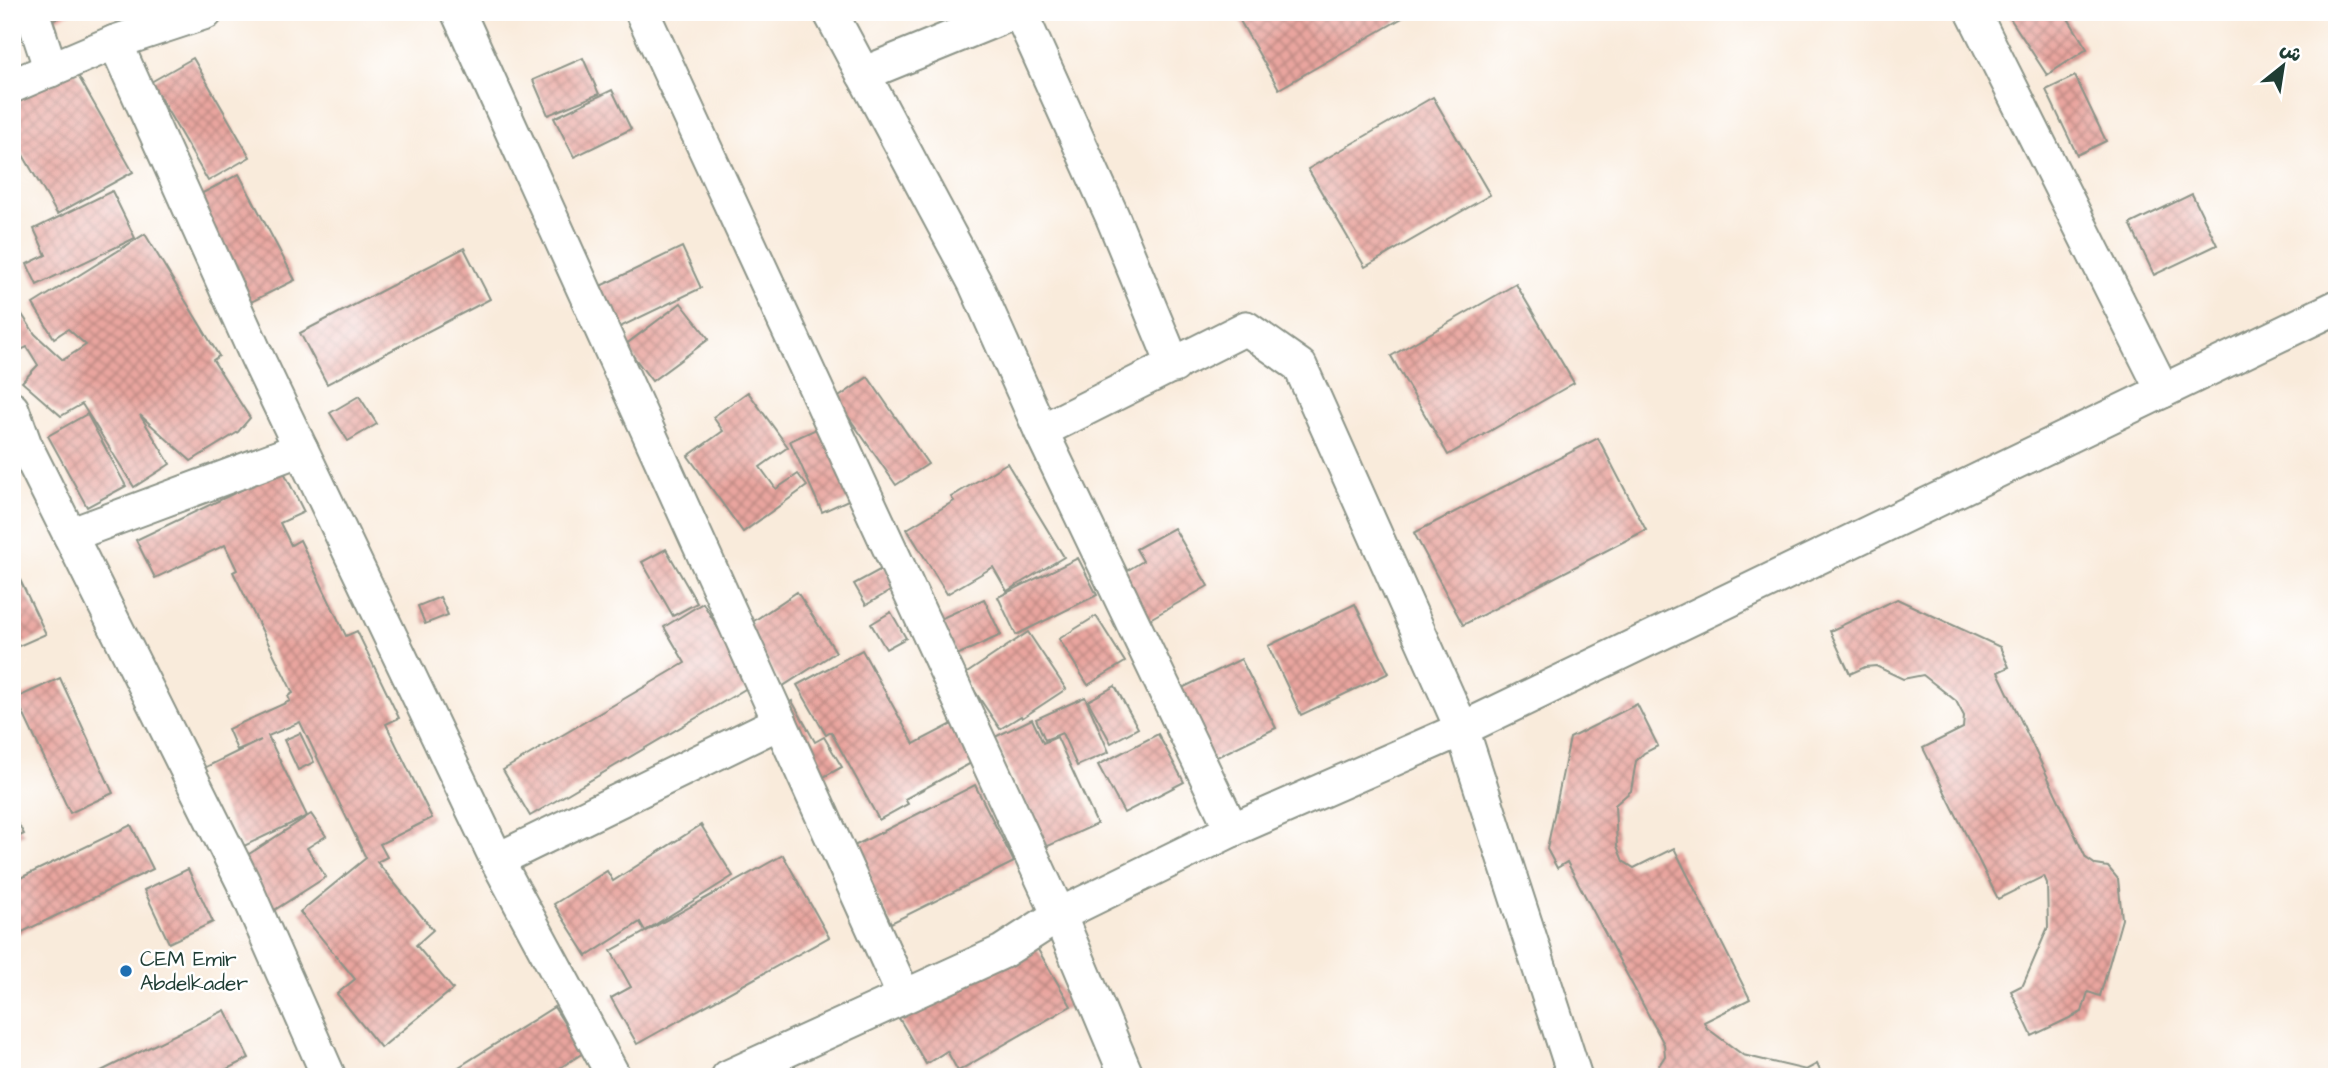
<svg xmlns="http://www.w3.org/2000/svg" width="2349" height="1089" font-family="'Architects Daughter','Playpen Sans Arabic',sans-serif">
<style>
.building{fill:url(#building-cross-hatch)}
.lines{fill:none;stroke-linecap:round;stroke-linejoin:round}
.street-casing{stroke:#8c9488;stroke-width:37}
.street{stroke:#fff;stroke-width:33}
.poi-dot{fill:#1f6fb2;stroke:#fff;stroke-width:2.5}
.labels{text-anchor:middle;stroke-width:5;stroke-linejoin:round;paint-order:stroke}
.poi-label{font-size:21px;fill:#1f3d34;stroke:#fff;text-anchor:start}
</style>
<defs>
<pattern id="building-cross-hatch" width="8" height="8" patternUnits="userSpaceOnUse" patternTransform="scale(1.75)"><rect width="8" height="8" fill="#e9a59f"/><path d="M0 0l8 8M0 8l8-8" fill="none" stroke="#bc8882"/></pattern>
</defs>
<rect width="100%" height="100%" fill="#fff"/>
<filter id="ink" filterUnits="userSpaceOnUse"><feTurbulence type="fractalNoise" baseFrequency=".0143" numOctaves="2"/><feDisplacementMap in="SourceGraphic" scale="14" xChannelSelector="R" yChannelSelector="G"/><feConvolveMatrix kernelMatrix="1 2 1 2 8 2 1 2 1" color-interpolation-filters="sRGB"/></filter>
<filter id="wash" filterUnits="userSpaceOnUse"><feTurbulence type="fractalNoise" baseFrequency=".00686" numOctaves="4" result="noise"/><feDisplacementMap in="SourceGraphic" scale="28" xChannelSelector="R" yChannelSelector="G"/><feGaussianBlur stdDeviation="1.57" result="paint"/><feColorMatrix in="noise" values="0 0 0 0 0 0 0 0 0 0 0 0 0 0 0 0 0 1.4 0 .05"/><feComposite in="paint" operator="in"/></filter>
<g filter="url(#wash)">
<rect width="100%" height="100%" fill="#f9ebdb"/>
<g id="blocks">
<g class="building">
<polygon points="49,12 73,12 52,21"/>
<polygon points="1235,12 1401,12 1404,17 1279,89"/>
<polygon points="2012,12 2064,12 2087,49 2047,75 2008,15"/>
<polygon points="64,51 133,172 57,214 12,136 12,80"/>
<polygon points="193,58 250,157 208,181 151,82"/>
<polygon points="583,58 599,94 548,115 533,80"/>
<polygon points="2075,76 2106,141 2077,155 2046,90"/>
<polygon points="612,90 631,129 574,157 554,118"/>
<polygon points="1433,97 1490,195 1365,267 1308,169"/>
<polygon points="239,174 295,280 249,303 193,198"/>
<polygon points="112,191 135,238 37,285 27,264 46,255 34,229"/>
<polygon points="2192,194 2217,245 2154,275 2130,224"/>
<polygon points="145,234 219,356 213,360 250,418 238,432 191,461 140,415 170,464 134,487 82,404 61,416 22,382 38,365 27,347 12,354 12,305 21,313 35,334 63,360 86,345 68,329 54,338 33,304"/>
<polygon points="682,247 701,288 614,330 594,289"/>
<polygon points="464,248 490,299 327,384 300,333"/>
<polygon points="1516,284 1574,383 1448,455 1391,356"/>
<polygon points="681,303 709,339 652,381 625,345"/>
<polygon points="868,377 928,464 896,485 836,399"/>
<polygon points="748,392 788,447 760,467 776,489 798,474 807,486 743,532 688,456 723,431 713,417"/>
<polygon points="359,396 377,424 348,441 330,413"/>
<polygon points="87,414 126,486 87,507 48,436"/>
<polygon points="825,425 857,496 822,512 790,441"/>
<polygon points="1598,438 1646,530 1463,625 1414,533"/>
<polygon points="1007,463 1064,557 1007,591 993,567 947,594 907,529 954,501 951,497"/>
<polygon points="283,470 304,512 280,523 291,545 300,540 346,636 357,631 399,718 386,724 432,818 380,844 387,857 377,862 433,930 416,945 453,989 381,1048 337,994 355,979 300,912 366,858 300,722 268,736 307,816 242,847 204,768 261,740 237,750 228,729 290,701 288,696 293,693 233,572 237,570 225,545 155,578 136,540"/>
<polygon points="1174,528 1208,586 1141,624 1115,578 1143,561 1136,549"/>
<polygon points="666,549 697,603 673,616 642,562"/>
<polygon points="1078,558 1097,595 1016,635 998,597"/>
<polygon points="12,563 46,634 12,649"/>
<polygon points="885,567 897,587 866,605 854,584"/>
<polygon points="797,592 836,652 783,686 745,627"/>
<polygon points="440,597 448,615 425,624 418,606"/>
<polygon points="984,599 1001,635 957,655 940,619"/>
<polygon points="1897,599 2000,647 2009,667 1998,672 2086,858 2096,865 2108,867 2118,879 2122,919 2100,996 2088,992 2082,1012 2032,1036 2011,991 2023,985 2048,927 2047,883 2044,876 1998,899 1923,748 1963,728 1964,716 1956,701 1923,675 1903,679 1876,666 1865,667 1850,674 1830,631"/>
<polygon points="703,603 752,685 530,816 503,770 685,663 664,627"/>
<polygon points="1355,604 1389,673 1301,715 1268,646"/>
<polygon points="891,612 906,638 886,649 871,624"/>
<polygon points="1096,616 1125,662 1088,685 1059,639"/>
<polygon points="1028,632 1066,689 1022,718 1021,716 1000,729 964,675"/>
<polygon points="862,650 914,744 952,724 973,762 905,799 908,804 879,820 831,732 826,735 797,685"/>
<polygon points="1241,659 1276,728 1211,760 1176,691"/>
<polygon points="60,678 113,793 70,813 16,698"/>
<polygon points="1115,686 1138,728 1111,743 1088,701"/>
<polygon points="1085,697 1109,752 1077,766 1062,733 1045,740 1036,719"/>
<polygon points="792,701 815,742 824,737 842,767 820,779 780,708"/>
<polygon points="1637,704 1658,746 1644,753 1636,761 1631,791 1615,805 1617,846 1623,861 1634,868 1674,848 1750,999 1704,1022 1707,1028 1743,1055 1806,1070 1817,1064 1823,1077 1661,1077 1658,1067 1665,1056 1664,1044 1567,862 1557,868 1547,849 1570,738"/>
<polygon points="1032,719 1043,743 1057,737 1097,824 1046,847 995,737"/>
<polygon points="300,733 314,762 298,770 284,740"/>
<polygon points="1158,734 1184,782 1124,813 1098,765"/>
<polygon points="975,785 1014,862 891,923 852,847"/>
<polygon points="12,813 24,834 12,840"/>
<polygon points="311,814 326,836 307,848 326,877 265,916 232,865"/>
<polygon points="131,825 153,869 12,937 12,882"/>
<polygon points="701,825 733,876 645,931 640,922 587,956 554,904 607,871 613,881"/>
<polygon points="783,855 829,937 637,1044 611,998 631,987 611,951"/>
<polygon points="188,869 213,922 169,943 144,890"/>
<polygon points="1030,936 1071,1006 958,1071 947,1051 926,1064 896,1013"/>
<polygon points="554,1007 583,1053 546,1077 443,1077"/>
<polygon points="225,1010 249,1058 211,1077 89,1077"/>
</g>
</g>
</g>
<g filter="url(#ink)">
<use href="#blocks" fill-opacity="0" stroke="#8c9488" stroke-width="2"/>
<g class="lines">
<g class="street-casing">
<g id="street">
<polyline points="32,12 51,70"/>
<polyline points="458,12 904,996"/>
<polyline points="642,12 1059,915 1127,1077"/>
<polyline points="830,12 975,283 1041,431 1232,830"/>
<polyline points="1020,12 1112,216 1174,366"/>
<polyline points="1973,12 2163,391"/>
<polyline points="115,42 257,357 497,860 614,1077"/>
<polyline points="863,74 1015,12"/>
<polyline points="12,86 115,42 206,12"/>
<polyline points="12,409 25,445 243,882 329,1077"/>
<polyline points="1041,431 1246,328 1300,366 1462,729 1575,1077"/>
<polyline points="70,535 301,449"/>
<polyline points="497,860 780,722"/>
<polyline points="728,1077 1002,952 1059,915 1232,830 1462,729 2337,307"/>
</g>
</g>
<use href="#street" class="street"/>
</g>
</g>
<circle class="poi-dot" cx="126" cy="971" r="7"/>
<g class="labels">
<g class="poi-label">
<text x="140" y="966">CEM Emir<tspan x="140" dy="24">Abdelkader</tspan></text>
</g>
</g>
<rect width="2349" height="1089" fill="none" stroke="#fff" stroke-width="42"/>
<g transform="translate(2283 66) rotate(30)" stroke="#ffffff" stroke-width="5" paint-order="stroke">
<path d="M0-5L12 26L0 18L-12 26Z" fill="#1f3d34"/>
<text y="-10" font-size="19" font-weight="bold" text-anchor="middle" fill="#1f3d34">ش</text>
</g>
</svg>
